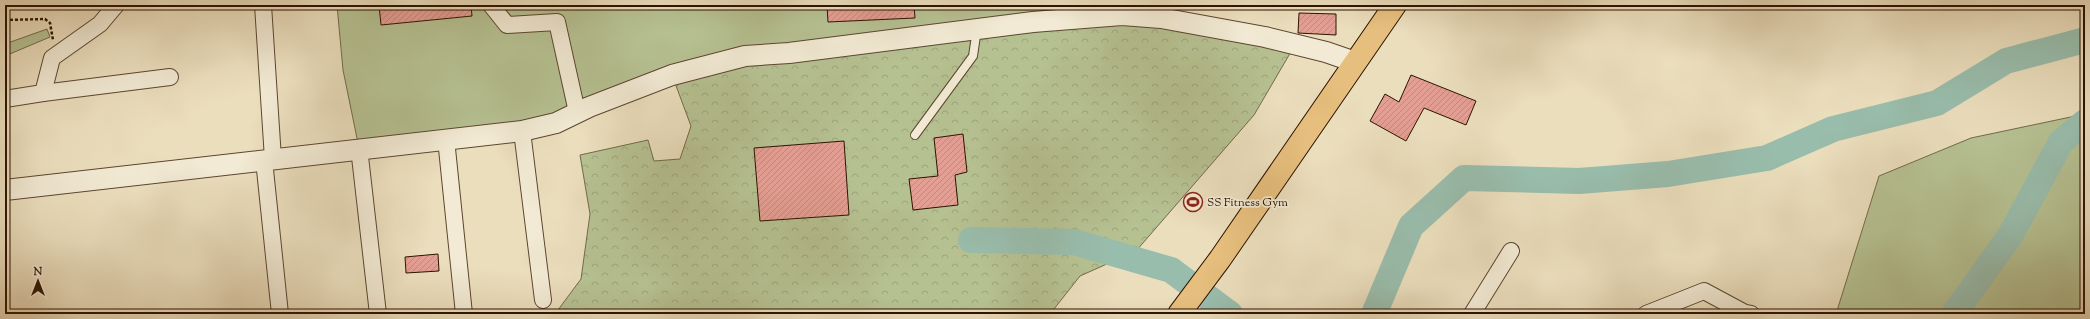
<svg xmlns="http://www.w3.org/2000/svg" width="2090" height="319" font-family="'Sorts Mill Goudy',serif">
<style>
.green{fill:#b6c192;stroke:#726a49}
.forest{fill:url(#forest-crowns);stroke:#726a49}
.lines{fill:none;stroke-linecap:round;stroke-linejoin:round}
.river{stroke:#99bdac;stroke-width:26}
.building{fill:url(#building-hatch);stroke:#2d1300}
.service-casing{stroke:#5c462f;stroke-width:10}
.minor-casing{stroke:#5c462f;stroke-width:18}
.tertiary-casing{stroke:#5c462f;stroke-width:22}
.primary-casing{stroke:#2d1300;stroke-width:24}
.path{stroke:#2d1300;stroke-width:2.5;stroke-dasharray:3 2;stroke-linecap:butt}
.service{stroke:#f2ead4;stroke-width:8}
.minor{stroke:#f2ead4;stroke-width:16}
.tertiary{stroke:#f2ead4;stroke-width:20}
.primary{stroke:#e6bf7e;stroke-width:22}
.labels{text-anchor:middle;stroke-width:3.5;stroke-linejoin:round;paint-order:stroke}
.poi-label{font-size:12px;fill:#2d1300;stroke:#f2ead4;text-anchor:start}
</style>
<defs>
<pattern id="forest-crowns" width="20" height="18" patternUnits="userSpaceOnUse"><rect width="20" height="18" fill="#b6c192"/><path d="M2 6a3 3 0 1 1 6 0M12 15a3 3 0 1 1 6 0" fill="none" stroke="#9da57c"/></pattern>
<pattern id="building-hatch" width="6" height="6" patternUnits="userSpaceOnUse"><rect width="6" height="6" fill="#e49f94"/><path d="M-1 1l2-2M0 6l6-6M5 7l2-2" fill="none" stroke="#c4887e"/></pattern>
</defs>
<rect width="100%" height="100%" fill="#ebdebd"/>
<filter id="stains"><feTurbulence type="fractalNoise" baseFrequency=".005" numOctaves="4"/><feColorMatrix values="0 0 0 0 .2 0 0 0 0 .09 0 0 0 0 .02 0 0 0 .5 -.17"/></filter>
<radialGradient id="worn" r=".72"><stop offset=".6" stop-color="#630" stop-opacity="0"/><stop offset="1" stop-color="#630" stop-opacity=".3"/></radialGradient>
<g class="green">
<polygon points="337,5 1097,5 1096,11 745,56 577,112 359,148 343,70"/>
<polygon points="47,29 50,37 5,56 5,44"/>
<polygon points="2085,114 2085,314 1836,314 1879,176 1971,138"/>
</g>
<polygon class="forest" points="1122,15 1292,50 1254,115 1136,251 1080,276 1050,314 555,314 581,279 590,214 580,155 648,140 654,161 680,159 691,126 672,75"/>
<g class="lines">
<g class="river">
<polyline points="971,240 1074,242 1171,270 1230,314"/>
<polyline points="1374,314 1411,226 1464,178 1579,181 1668,174 1767,158 1833,129 1937,103 2006,61 2085,40"/>
<polyline points="1954,314 2010,236 2061,142 2085,122"/>
</g>
</g>
<g class="building">
<polygon points="379,5 471,5 472,16 381,25"/>
<polygon points="827,5 914,5 915,18 828,22"/>
<polygon points="1299,13 1336,14 1336,35 1298,33"/>
<polygon points="1411,75 1476,101 1466,125 1424,108 1406,141 1370,121 1385,94 1399,102"/>
<polygon points="963,134 967,172 955,175 958,205 913,210 909,179 938,176 934,138"/>
<polygon points="844,141 849,215 760,221 754,148"/>
<polygon points="438,254 439,271 406,273 405,257"/>
</g>
<g class="lines">
<g class="service-casing">
<polyline id="service" points="915,135 973,56 977,29"/>
</g>
<g class="minor-casing">
<g id="minor">
<polyline points="263,5 273,159"/>
<polyline points="491,5 507,25 557,22 577,112"/>
<polyline points="43,93 52,58 100,24 116,5"/>
<polyline points="5,99 43,93 170,77"/>
<polyline points="522,131 543,300"/>
<polyline points="446,139 464,314"/>
<polyline points="359,148 378,314"/>
<polyline points="264,160 280,314"/>
<polyline points="1472,314 1511,251"/>
<polyline points="1646,314 1704,291 1745,313 1751,314"/>
</g>
</g>
<g class="tertiary-casing">
<polyline id="tertiary" points="5,190 522,131 556,123 589,107 672,75 745,56 789,53 1033,22 1122,15 1161,18 1265,37 1326,52 1355,62"/>
</g>
<g class="primary-casing">
<polyline id="primary" points="1179,314 1220,259 1395,5"/>
</g>
<polyline class="path" points="5,20 45,19 50,23 53,40"/>
<use href="#service" class="service"/>
<use href="#minor" class="minor"/>
<use href="#tertiary" class="tertiary"/>
<use href="#primary" class="primary"/>
</g>
<defs>
<g id="stadium-ring" transform="scale(1)"><circle r="9.5" fill="#f2ead4" stroke="#8f2418" stroke-width="1.5"/><path d="M0-5a6.5 5 0 1 0 0 10a6.5 5 0 1 0 0-10ZM-3.5-1.8h7v3.6h-7Z" fill="#8f2418"/></g>
</defs>
<g fill-rule="evenodd">
<use href="#stadium-ring" x="1193" y="202"/>
</g>
<g class="labels">
<g class="poi-label">
<text x="1207" y="206">SS Fitness Gym</text>
</g>
</g>
<rect width="2090" height="319" fill="none" stroke="#ebdebd" stroke-width="20"/>
<rect x="6" y="6" width="2078" height="307" fill="none" stroke="#2d1300" stroke-width="2"/>
<rect x="10" y="10" width="2070" height="299" fill="none" stroke="#2d1300"/>
<g transform="translate(38 281)" stroke="#f2ead4" stroke-width="3" paint-order="stroke">
<path d="M0-3L7 15L0 10L-7 15Z" fill="#2d1300"/>
<text y="-6" font-size="11" font-weight="bold" text-anchor="middle" fill="#2d1300">N</text>
</g>
<rect width="100%" height="100%" filter="url(#stains)"/>
<rect width="100%" height="100%" fill="url(#worn)"/>
</svg>
